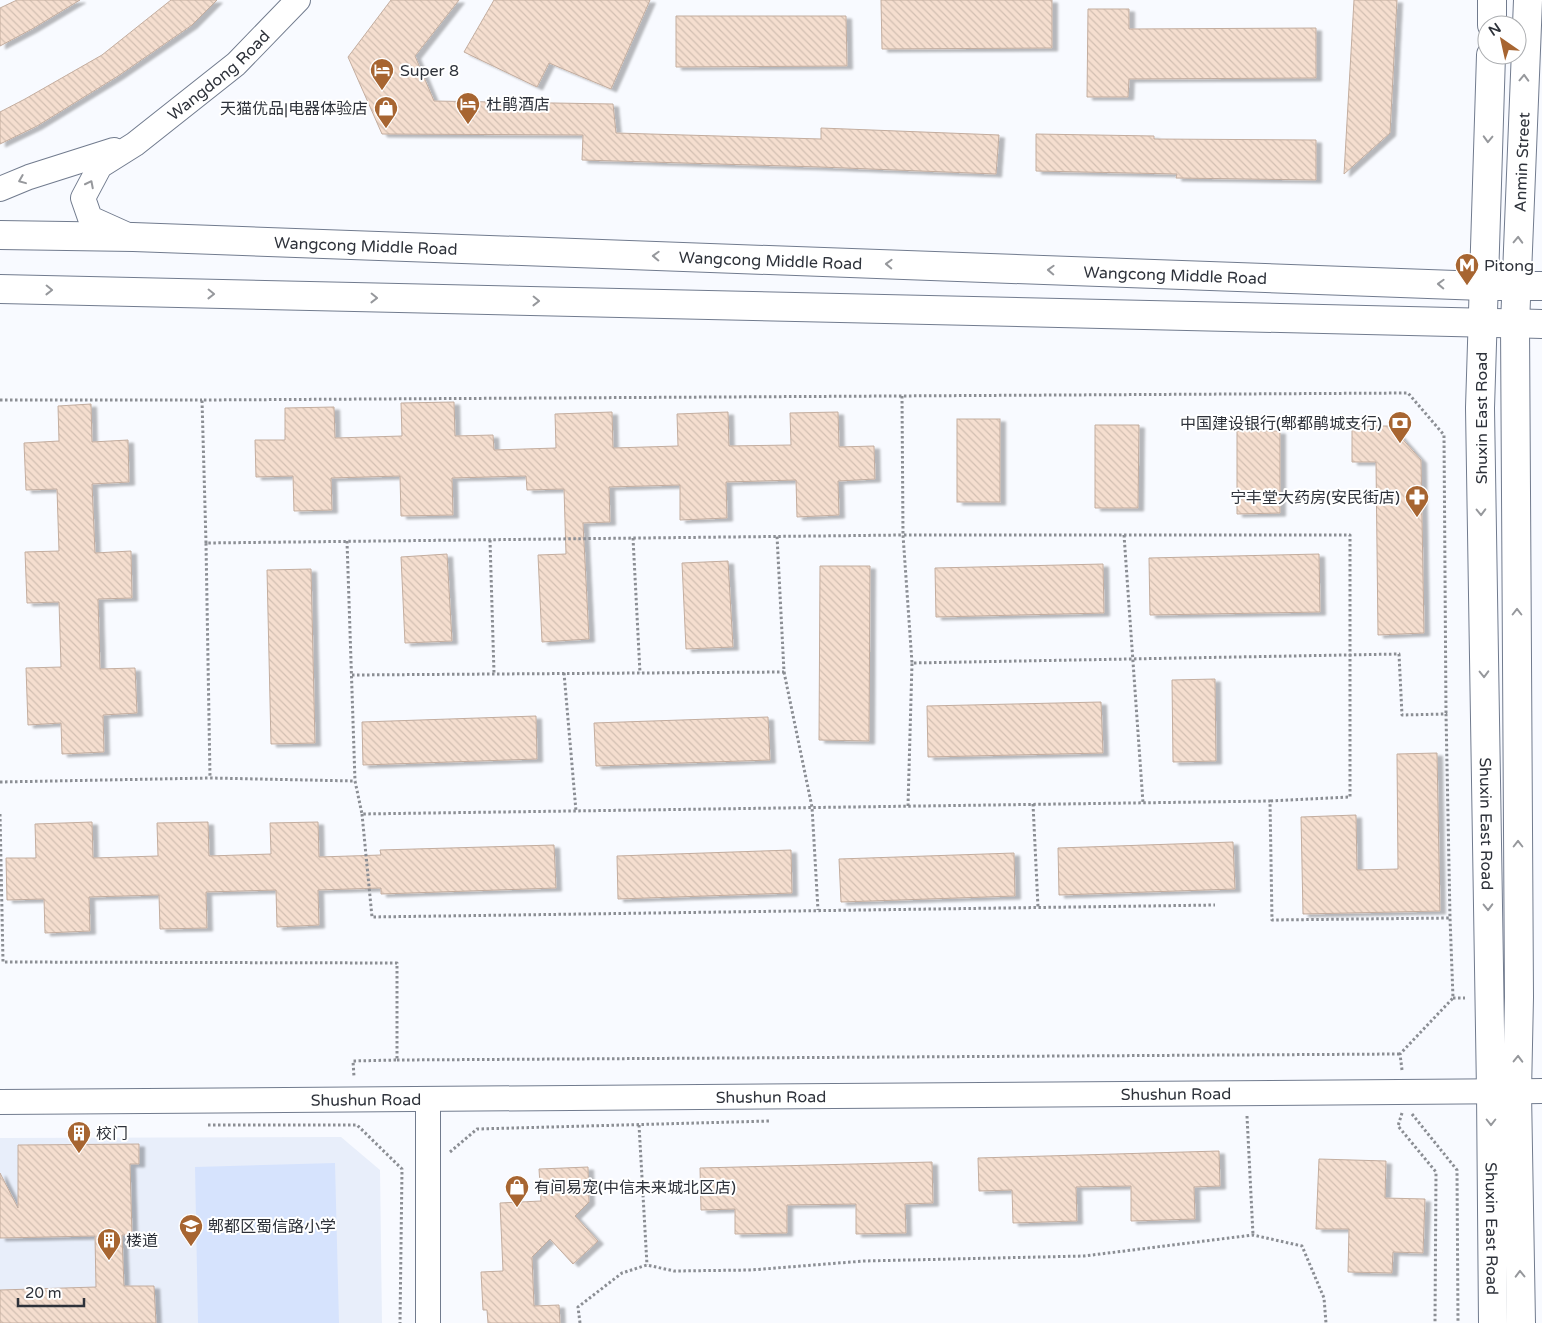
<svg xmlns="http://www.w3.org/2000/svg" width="1542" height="1323" font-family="'Varela Round','Noto Sans SC',sans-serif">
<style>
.built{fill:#e8eefa}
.garden{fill:#d6e3fd}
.building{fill:url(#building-back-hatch);stroke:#c3ad9f;filter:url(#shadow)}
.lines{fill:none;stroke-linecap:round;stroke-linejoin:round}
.minor-casing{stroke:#717b8e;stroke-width:26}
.secondary-casing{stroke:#717b8e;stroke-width:30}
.primary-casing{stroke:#717b8e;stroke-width:30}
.path{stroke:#8b8e94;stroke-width:3;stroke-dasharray:2.5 2.5;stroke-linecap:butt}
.minor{stroke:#fff;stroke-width:24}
.secondary{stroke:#fff;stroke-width:28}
.primary{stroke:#fff;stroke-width:28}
.oneway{stroke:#96989c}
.labels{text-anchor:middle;stroke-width:4;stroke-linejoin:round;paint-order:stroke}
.poi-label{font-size:16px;fill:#2e323a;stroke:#fff;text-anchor:start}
.street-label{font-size:16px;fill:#2e323a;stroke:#fff}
</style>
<defs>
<pattern id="building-back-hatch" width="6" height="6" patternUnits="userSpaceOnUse" patternTransform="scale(1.25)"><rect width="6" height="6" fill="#f5decf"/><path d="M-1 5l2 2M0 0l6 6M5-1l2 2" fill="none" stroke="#d2bfb2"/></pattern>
<filter id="shadow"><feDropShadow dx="5.5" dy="3" stdDeviation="1" flood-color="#0004"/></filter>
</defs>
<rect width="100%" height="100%" fill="#f8faff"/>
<polygon class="built" points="341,1137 380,1170 382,1323 0,1323 0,1138"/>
<polygon class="garden" points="335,1163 339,1323 198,1323 195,1167"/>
<g class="building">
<polygon points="17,0 80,0 32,29 0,46 0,8"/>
<polygon points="171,0 217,0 192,25 118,76 37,126 0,144 0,112 25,99 102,55"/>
<polygon points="391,0 459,0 415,56 434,101 613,104 616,133 821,139 821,128 999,135 996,174 820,167 582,160 583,135 382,134 348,57"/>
<polygon points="494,0 650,0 611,89 549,63 537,87 464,52"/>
<polygon points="881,0 1052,0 1052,48 882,49"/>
<polygon points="1354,0 1397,0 1390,133 1344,174"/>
<polygon points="1088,9 1129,9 1129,29 1316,28 1316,78 1129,79 1128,97 1087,97"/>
<polygon points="676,16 846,16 847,66 676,67"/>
<polygon points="1036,134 1154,136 1154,139 1316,140 1316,180 1176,178 1177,174 1036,171"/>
<polygon points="454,402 455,436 493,435 494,450 556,448 555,414 612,412 613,448 678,446 677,414 728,412 729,446 791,445 790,413 838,412 839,447 874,446 875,479 838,481 839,515 797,517 796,480 726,482 727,518 680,520 680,485 609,487 610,522 583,523 589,639 542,642 538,555 566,554 564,489 527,490 526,476 452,478 453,515 401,516 400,476 331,478 332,510 294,511 293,476 256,477 255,440 285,440 285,408 334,407 335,438 402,436 401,403"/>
<polygon points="91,404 92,442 128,440 129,482 92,484 95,553 131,551 132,598 98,599 100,669 135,668 137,713 103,715 104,752 62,754 61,723 28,725 26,668 61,667 59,602 27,603 25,552 59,551 57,489 26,490 24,443 59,441 58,406"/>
<rect x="957" y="419" width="43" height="83"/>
<polygon points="1095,425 1139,425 1138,508 1095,508"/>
<polygon points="1352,426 1391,426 1421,460 1424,633 1378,635 1376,462 1352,462"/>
<polygon points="1237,431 1280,431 1280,513 1237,514"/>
<polygon points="447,554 452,641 405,643 401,557"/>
<polygon points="1319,554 1320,612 1150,615 1149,558"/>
<polygon points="728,561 733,647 686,649 682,563"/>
<polygon points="1103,564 1104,613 936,617 935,568"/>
<polygon points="820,566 870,566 869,741 819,740"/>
<polygon points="311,569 315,743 271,744 267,570"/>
<polygon points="1215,679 1216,761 1173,762 1172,680"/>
<polygon points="1101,702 1103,753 928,757 927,706"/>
<polygon points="536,716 537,759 363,765 362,722"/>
<polygon points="768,717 770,760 596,766 594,723"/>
<polygon points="1437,753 1440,911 1303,914 1301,817 1356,815 1357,870 1398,869 1397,754"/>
<polygon points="92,822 93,858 158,856 157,823 208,822 209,856 271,854 270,823 318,822 319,857 381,855 380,850 554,845 556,888 381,894 381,888 318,890 319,925 277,927 276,890 206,892 207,928 160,929 159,895 89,897 90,931 45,933 44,899 7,900 6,858 36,858 35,824"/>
<polygon points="1233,842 1235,889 1059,895 1058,848"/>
<polygon points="791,850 792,893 618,899 617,856"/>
<polygon points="1014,853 1015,896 841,902 839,859"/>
<polygon points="139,1144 139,1164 130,1164 132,1235 122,1235 124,1286 154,1286 156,1323 0,1323 0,1290 96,1287 95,1236 0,1238 0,1173 18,1208 18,1145"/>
<polygon points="1219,1151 1220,1186 1194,1187 1195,1219 1131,1221 1131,1186 1076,1187 1077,1221 1013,1223 1012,1190 979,1191 978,1158"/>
<polygon points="1319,1159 1386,1161 1385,1198 1425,1199 1423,1253 1393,1252 1392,1273 1348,1272 1349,1229 1316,1229"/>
<polygon points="932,1162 933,1203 905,1204 906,1233 856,1234 856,1204 787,1205 787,1233 735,1234 735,1209 701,1210 700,1168"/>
<polygon points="588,1167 589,1202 575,1216 598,1241 573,1264 550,1239 532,1257 534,1306 559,1305 560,1323 488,1323 487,1310 483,1310 481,1272 503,1271 500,1203 541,1201 539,1169"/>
</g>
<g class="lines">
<g class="minor-casing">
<g id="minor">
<polyline points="0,189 29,177 114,150"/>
<path id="s1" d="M130 236 90 218 83 198 100 166 135 144 236 64 298 0"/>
<path id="s2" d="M0 1102 1542 1091"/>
<polyline points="428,1323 428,1099"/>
</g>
</g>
<g class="secondary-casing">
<g id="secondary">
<polyline points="1492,25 1492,0"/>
<path id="s3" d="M1491 55 1480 408 1491 1092 1493 1323"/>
<path id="s4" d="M1521 1323 1517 1092 1519 997 1515 324 1528 0"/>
</g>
</g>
<g class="primary-casing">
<g id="primary">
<path id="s5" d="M0 235 133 237 1483 286H1542"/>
<polyline points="0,289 1542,324"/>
</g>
</g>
<g class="path">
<polyline points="902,396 903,535 1350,535 1350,797 1270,801"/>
<polyline points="0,400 202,400"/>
<polyline points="1124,535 1143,803"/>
<polyline points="633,538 640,673"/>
<polyline points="490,540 494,673"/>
<polyline points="347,541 355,781"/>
<polyline points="206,543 202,400 1408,393 1444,435 1446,714"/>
<polyline points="784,672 812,807 818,910"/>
<polyline points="564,673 576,811"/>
<polyline points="352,675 784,672 777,536"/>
<polyline points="0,782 210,778"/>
<polyline points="1033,804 1038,907"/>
<polyline points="908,806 912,663"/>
<polyline points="0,814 3,962 397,963 397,1060 353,1061 354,1077"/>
<polyline points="362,814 372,917 1215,905"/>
<polyline points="1453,998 1465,998"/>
<polyline points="397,1060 1400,1054"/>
<polyline points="1402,1070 1400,1054 1453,998 1450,918 1446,714 1402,715 1399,654 912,663 903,535 206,543 210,778 355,781 362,814 1270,801 1272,920 1450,918"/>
<polyline points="1402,1113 1398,1126 1436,1172 1435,1323"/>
<polyline points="1412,1114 1457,1170 1458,1323"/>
<polyline points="1247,1116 1253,1235"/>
<polyline points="208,1125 357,1125 402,1169 400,1323"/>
<polyline points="639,1125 647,1265"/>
<polyline points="450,1152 477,1129 770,1121"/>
<polyline points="580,1323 578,1307 622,1273 647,1265 674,1271 751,1270 864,1261 1084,1256 1253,1235 1302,1246 1324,1298 1326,1323"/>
</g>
<use href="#minor" class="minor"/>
<use href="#secondary" class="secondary"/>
<use href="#primary" class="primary"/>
</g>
<defs><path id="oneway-chevron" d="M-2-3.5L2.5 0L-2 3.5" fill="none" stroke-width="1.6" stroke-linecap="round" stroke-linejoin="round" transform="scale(1.25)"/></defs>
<g class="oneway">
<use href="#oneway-chevron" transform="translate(1524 78) rotate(-88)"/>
<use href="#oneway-chevron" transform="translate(1488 139) rotate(92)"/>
<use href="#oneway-chevron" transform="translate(22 180) rotate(158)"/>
<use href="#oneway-chevron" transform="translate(90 184) rotate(-63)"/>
<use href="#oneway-chevron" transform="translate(1518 240) rotate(-88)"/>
<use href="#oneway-chevron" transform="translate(656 256) rotate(-178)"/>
<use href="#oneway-chevron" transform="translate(889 264) rotate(-178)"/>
<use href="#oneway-chevron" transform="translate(1051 270) rotate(-178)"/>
<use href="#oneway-chevron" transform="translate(1441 284) rotate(-178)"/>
<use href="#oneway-chevron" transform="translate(49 290) rotate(1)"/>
<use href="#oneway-chevron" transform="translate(211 294) rotate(1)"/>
<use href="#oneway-chevron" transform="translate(374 298) rotate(1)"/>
<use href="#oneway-chevron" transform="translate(536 301) rotate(1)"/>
<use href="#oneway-chevron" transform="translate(1481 512) rotate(89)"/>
<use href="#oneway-chevron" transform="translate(1517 612) rotate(-90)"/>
<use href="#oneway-chevron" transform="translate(1484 674) rotate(89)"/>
<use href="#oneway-chevron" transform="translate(1518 844) rotate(-90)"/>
<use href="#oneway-chevron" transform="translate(1488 907) rotate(89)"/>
<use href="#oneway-chevron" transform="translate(1518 1059) rotate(-89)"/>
<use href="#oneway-chevron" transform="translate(1491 1122) rotate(90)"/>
<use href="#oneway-chevron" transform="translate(1520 1274) rotate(-91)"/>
</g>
<defs>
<g id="hotel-pin" transform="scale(1.25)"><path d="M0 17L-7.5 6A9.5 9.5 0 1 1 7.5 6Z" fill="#a76531" stroke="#fff"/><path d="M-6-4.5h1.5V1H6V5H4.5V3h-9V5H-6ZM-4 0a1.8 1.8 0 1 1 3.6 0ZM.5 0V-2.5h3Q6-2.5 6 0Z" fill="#fff"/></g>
<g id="shop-pin" transform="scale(1.25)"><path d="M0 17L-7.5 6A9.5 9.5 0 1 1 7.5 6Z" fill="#a76531" stroke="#fff"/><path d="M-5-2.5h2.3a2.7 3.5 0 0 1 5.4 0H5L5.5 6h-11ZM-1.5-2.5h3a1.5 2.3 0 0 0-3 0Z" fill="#fff"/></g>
<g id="metro-pin" transform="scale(1.25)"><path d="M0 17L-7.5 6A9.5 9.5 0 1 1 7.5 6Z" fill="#a76531" stroke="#fff"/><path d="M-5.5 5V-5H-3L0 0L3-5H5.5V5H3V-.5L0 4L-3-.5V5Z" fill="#fff"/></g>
<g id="bank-pin" transform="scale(1.25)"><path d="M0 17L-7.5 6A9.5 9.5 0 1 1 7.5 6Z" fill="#a76531" stroke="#fff"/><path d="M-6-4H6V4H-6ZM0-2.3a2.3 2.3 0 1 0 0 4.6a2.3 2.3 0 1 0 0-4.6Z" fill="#fff"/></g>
<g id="pharmacy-pin" transform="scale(1.25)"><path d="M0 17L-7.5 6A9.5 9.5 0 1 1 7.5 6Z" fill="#a76531" stroke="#fff"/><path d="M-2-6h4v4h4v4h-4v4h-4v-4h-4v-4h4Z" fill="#fff"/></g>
<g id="building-pin" transform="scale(1.25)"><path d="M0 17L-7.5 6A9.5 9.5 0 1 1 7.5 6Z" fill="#a76531" stroke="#fff"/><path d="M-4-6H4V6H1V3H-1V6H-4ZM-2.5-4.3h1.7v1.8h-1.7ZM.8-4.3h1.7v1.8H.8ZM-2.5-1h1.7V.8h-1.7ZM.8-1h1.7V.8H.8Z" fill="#fff"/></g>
<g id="school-pin" transform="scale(1.25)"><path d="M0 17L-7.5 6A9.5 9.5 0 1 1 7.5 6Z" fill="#a76531" stroke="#fff"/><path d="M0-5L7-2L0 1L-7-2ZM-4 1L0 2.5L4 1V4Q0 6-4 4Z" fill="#fff"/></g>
</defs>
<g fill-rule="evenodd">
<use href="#hotel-pin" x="382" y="70"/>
<use href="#hotel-pin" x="468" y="104"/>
<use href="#shop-pin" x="386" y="108"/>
<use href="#metro-pin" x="1467" y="265"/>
<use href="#bank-pin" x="1400" y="423"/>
<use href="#pharmacy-pin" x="1417" y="497"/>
<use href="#building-pin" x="79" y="1133"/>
<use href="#shop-pin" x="517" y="1187"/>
<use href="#school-pin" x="191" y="1226"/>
<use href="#building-pin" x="109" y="1240"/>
</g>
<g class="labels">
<g class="poi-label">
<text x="400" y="76">Super 8</text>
<text x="486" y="110">杜鹃酒店</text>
<text x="368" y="114" text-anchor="end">天猫优品|电器体验店</text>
<text x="1484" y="271">Pitong</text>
<text x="1382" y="429" text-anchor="end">中国建设银行(郫都鹃城支行)</text>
<text x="1400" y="503" text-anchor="end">宁丰堂大药房(安民街店)</text>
<text x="96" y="1139">校门</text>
<text x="534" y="1193">有间易宠(中信未来城北区店)</text>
<text x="208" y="1232">郫都区蜀信路小学</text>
<text x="126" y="1246">楼道</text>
</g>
<g class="street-label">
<text dy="6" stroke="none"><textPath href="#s1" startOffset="251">Wangdong Road</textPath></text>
<text dy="6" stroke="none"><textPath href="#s4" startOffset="1161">Anmin Street</textPath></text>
<text dy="6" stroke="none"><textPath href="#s5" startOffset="366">Wangcong Middle Road</textPath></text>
<text dy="6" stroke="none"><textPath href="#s5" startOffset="771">Wangcong Middle Road</textPath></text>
<text dy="6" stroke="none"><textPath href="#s5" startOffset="1176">Wangcong Middle Road</textPath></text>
<text transform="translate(1481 418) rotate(-90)" y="6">Shuxin East Road</text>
<text dy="6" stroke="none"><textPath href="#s3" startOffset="769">Shuxin East Road</textPath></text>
<text dy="6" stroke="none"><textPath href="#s2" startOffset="1176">Shushun Road</textPath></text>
<text dy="6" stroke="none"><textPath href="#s2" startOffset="771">Shushun Road</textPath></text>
<text dy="6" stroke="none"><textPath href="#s2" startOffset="366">Shushun Road</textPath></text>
<text dy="6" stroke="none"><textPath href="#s3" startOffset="1174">Shuxin East Road</textPath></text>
</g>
</g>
<g transform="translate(1502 40) rotate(326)"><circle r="24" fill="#ffffff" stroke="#abadb0"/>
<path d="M0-4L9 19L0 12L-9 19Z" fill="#a76531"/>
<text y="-8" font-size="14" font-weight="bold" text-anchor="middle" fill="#2e323a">N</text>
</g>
<path d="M18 1298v8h66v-8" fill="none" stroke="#2e323a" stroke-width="2.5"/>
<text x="25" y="1298" font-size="15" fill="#2e323a" stroke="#ffffff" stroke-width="4" paint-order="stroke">20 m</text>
</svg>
